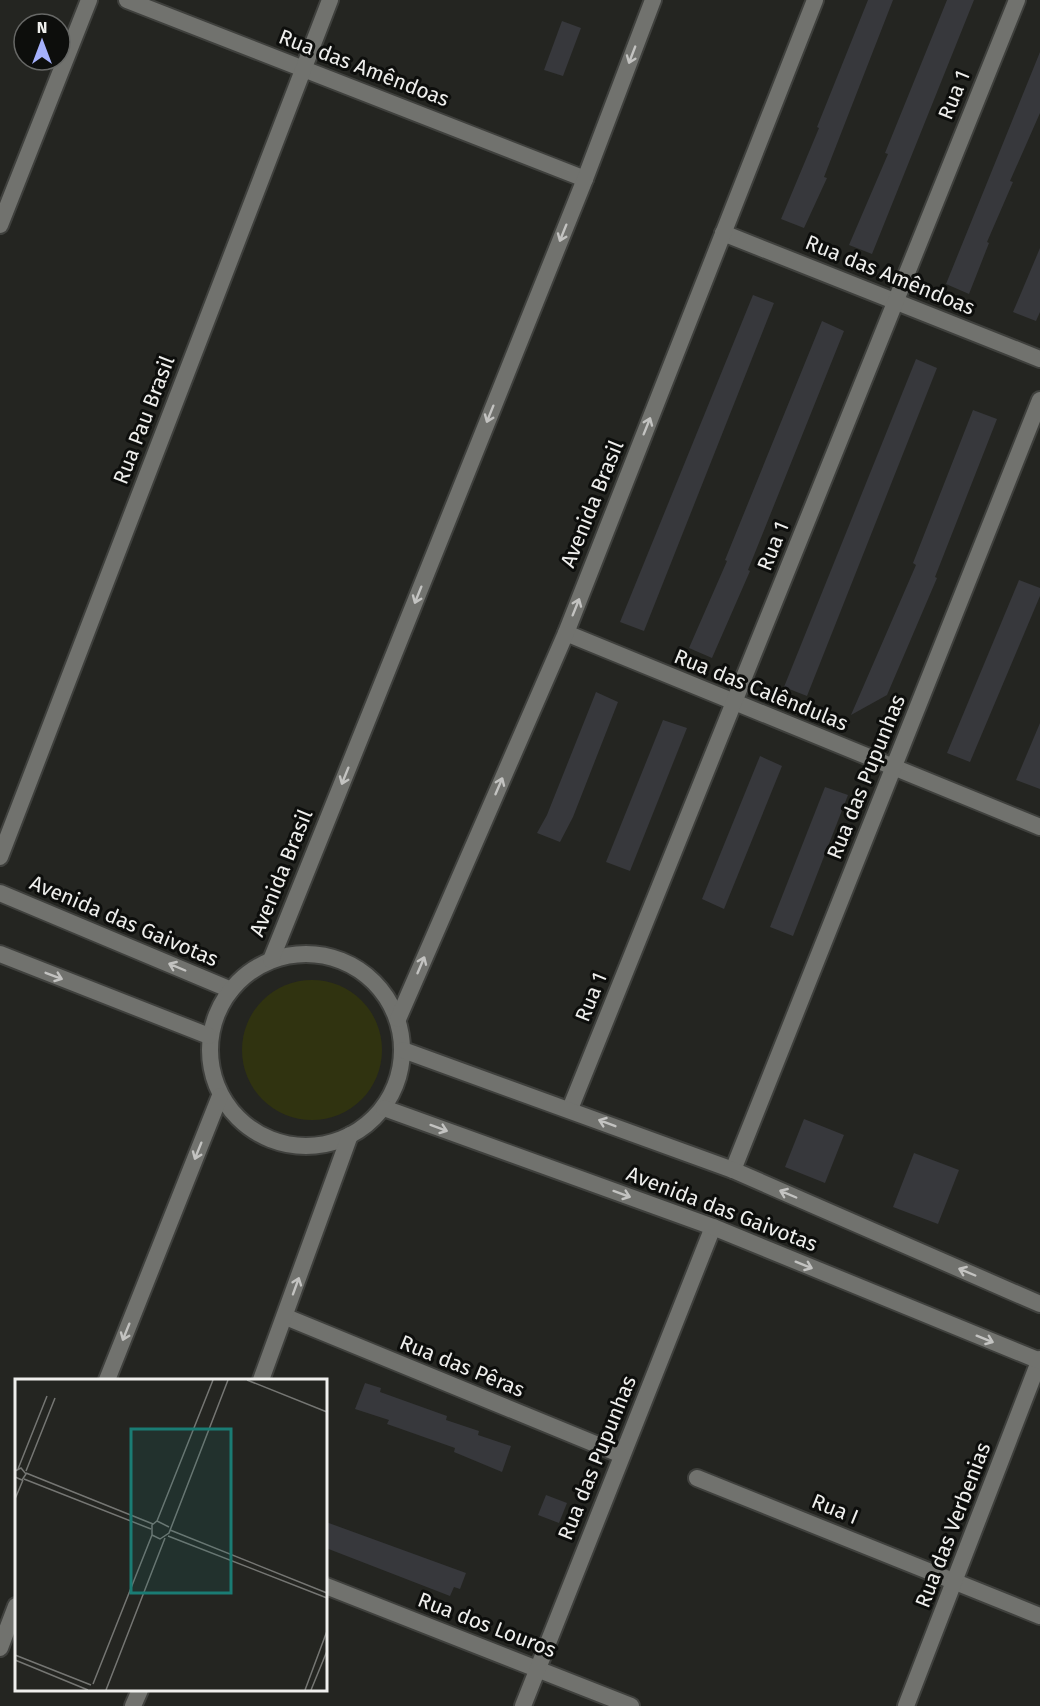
<svg xmlns="http://www.w3.org/2000/svg" width="1040" height="1706" font-family="'Fira Sans',sans-serif">
<style>
.green{fill:#303310}
.building{fill:#37383c}
.lines{fill:none;stroke-linecap:round;stroke-linejoin:round}
.minor-casing{stroke:#3f403d;stroke-width:20}
.tertiary-casing{stroke:#3f403d;stroke-width:20}
.minor{stroke:#71726e;stroke-width:16}
.tertiary{stroke:#71726e;stroke-width:16}
.oneway{stroke:#c3c3c1}
.labels{text-anchor:middle;stroke-width:6;stroke-linejoin:round;paint-order:stroke}
.street-label{font-size:21px;fill:#efefed;stroke:#0d0e0c}
.inset-road{fill:none;stroke:#757673;stroke-width:1.5}
.view{fill:#1a7c74;fill-opacity:0.15;stroke:#1a7c74;stroke-width:3}
.inset-edge{fill:none;stroke:#efefed;stroke-width:3}
</style>
<rect width="100%" height="100%" fill="#242521"/>
<circle class="green" cx="312" cy="1050" r="70"/>
<g class="building">
<polygon points="868,0 893,0 824,177 827,178 804,228 781,219 819,128 817,127"/>
<polygon points="947,0 974,0 872,254 849,245 888,154 885,153"/>
<polygon points="562,21 581,28 563,76 544,70"/>
<polygon points="1040,52 1040,113 1010,181 1013,182 987,242 989,243 969,294 946,284"/>
<polygon points="1040,248 1040,312 1036,321 1013,312"/>
<polygon points="753,295 774,303 644,631 620,622"/>
<polygon points="822,321 844,331 748,570 750,571 712,658 689,648 727,561 725,560"/>
<polygon points="916,359 937,368 807,696 784,687"/>
<polygon points="973,410 997,419 935,577 937,578 887,695 851,715 916,565 913,563"/>
<polygon points="1019,580 1040,588 1040,596 970,762 947,753"/>
<polygon points="596,692 618,702 573,817 560,842 537,833 547,815"/>
<polygon points="663,720 687,728 630,871 606,862"/>
<polygon points="1040,723 1040,789 1016,780"/>
<polygon points="760,756 782,766 724,909 702,899"/>
<polygon points="825,787 848,795 793,936 770,927"/>
<polygon points="804,1119 844,1135 825,1183 785,1167"/>
<polygon points="914,1153 959,1170 938,1224 893,1207"/>
<polygon points="365,1383 381,1388 380,1392 447,1416 446,1420 479,1431 478,1435 511,1446 502,1472 454,1452 455,1448 387,1424 389,1420 355,1409"/>
<polygon points="546,1495 567,1503 559,1523 538,1515"/>
<polygon points="326,1522 466,1573 460,1589 454,1587 450,1596 326,1548"/>
</g>
<g class="lines">
<g class="minor-casing">
<g id="minor">
<polyline points="127,0 585,179"/>
<polyline points="0,225 89,0"/>
<polyline points="723,233 1040,359"/>
<polyline points="566,633 1040,827"/>
<polyline points="0,857 330,0"/>
<polyline points="570,1109 1017,0"/>
<polyline points="733,1170 1040,400"/>
<polyline points="286,1317 622,1455"/>
<polyline points="697,1478 1040,1616"/>
<polyline points="326,1586 631,1706"/>
<polyline points="523,1706 713,1227"/>
<polyline points="906,1706 1040,1359"/>
</g>
</g>
<g class="tertiary-casing">
<g id="tertiary">
<polyline points="0,893 231,990"/>
<circle cx="306" cy="1050" r="96"/>
<polyline points="0,954 209,1036"/>
<polyline points="271,960 585,179 653,0"/>
<polyline points="398,1019 566,633 815,0"/>
<polyline points="403,1050 733,1170 1040,1304"/>
<polyline points="384,1108 713,1227 1040,1361"/>
<polyline points="107,1380 220,1096"/>
<polyline points="261,1380 350,1135"/>
<polyline points="0,1648 16,1606"/>
<polyline points="133,1706 140,1690"/>
</g>
</g>
<use href="#minor" class="minor"/>
<use href="#tertiary" class="tertiary"/>
</g>
<defs><path id="oneway-shaft" d="M-6 0H5M1.5-3L5.5 0L1.5 3" fill="none" stroke-width="1.6" stroke-linecap="round" stroke-linejoin="round" transform="scale(1.5)"/></defs>
<g class="oneway">
<use href="#oneway-shaft" transform="translate(632 55) rotate(111)"/>
<use href="#oneway-shaft" transform="translate(563 233) rotate(112)"/>
<use href="#oneway-shaft" transform="translate(490 414) rotate(112)"/>
<use href="#oneway-shaft" transform="translate(647 426) rotate(-68)"/>
<use href="#oneway-shaft" transform="translate(418 595) rotate(112)"/>
<use href="#oneway-shaft" transform="translate(576 607) rotate(-68)"/>
<use href="#oneway-shaft" transform="translate(345 776) rotate(112)"/>
<use href="#oneway-shaft" transform="translate(499 786) rotate(-67)"/>
<use href="#oneway-shaft" transform="translate(421 965) rotate(-67)"/>
<use href="#oneway-shaft" transform="translate(177 967) rotate(-157)"/>
<use href="#oneway-shaft" transform="translate(54 976) rotate(21)"/>
<use href="#oneway-shaft" transform="translate(607 1123) rotate(-159)"/>
<use href="#oneway-shaft" transform="translate(439 1128) rotate(20)"/>
<use href="#oneway-shaft" transform="translate(198 1151) rotate(112)"/>
<use href="#oneway-shaft" transform="translate(622 1194) rotate(20)"/>
<use href="#oneway-shaft" transform="translate(788 1194) rotate(-157)"/>
<use href="#oneway-shaft" transform="translate(804 1265) rotate(22)"/>
<use href="#oneway-shaft" transform="translate(967 1272) rotate(-157)"/>
<use href="#oneway-shaft" transform="translate(296 1286) rotate(-70)"/>
<use href="#oneway-shaft" transform="translate(126 1332) rotate(112)"/>
<use href="#oneway-shaft" transform="translate(985 1339) rotate(22)"/>
</g>
<g class="labels">
<g class="street-label">
<text transform="translate(364 68) rotate(21)" y="7">Rua das Amêndoas</text>
<text transform="translate(954 95) rotate(-68)" y="7">Rua 1</text>
<text transform="translate(890 275) rotate(22)" y="7">Rua das Amêndoas</text>
<text transform="translate(144 420) rotate(-69)" y="7">Rua Pau Brasil</text>
<text transform="translate(592 504) rotate(-68)" y="7">Avenida Brasil</text>
<text transform="translate(773 546) rotate(-68)" y="7">Rua 1</text>
<text transform="translate(761 690) rotate(22)" y="7">Rua das Calêndulas</text>
<text transform="translate(866 777) rotate(-68)" y="7">Rua das Pupunhas</text>
<text transform="translate(281 873) rotate(-68)" y="7">Avenida Brasil</text>
<text transform="translate(124 921) rotate(23)" y="7">Avenida das Gaivotas</text>
<text transform="translate(591 997) rotate(-68)" y="7">Rua 1</text>
<text transform="translate(722 1209) rotate(21)" y="7">Avenida das Gaivotas</text>
<text transform="translate(462 1366) rotate(22)" y="7">Rua das Pêras</text>
<text transform="translate(597 1458) rotate(-68)" y="7">Rua das Pupunhas</text>
<text transform="translate(835 1509) rotate(22)" y="7">Rua I</text>
<text transform="translate(953 1525) rotate(-69)" y="7">Rua das Verbenias</text>
<text transform="translate(487 1625) rotate(21)" y="7">Rua dos Louros</text>
</g>
</g>
<g transform="translate(15 1379)">
<rect width="312" height="312" fill="#242521"/>
<path class="inset-road" d="M232 1 312 33M3 90 32 17M0 92 6 89 11 95 7 101 0 98M11 92 40 19M11 94 138 145M9 100 136 150M0 120 8 101M142 142 198 1M154 148 142 142 137 146V156L145 160 154 154 213 1M155 151 312 214M153 157 312 219M0 276 76 306M0 281 73 311M78 305 137 156M91 311 150 159M290 311 312 252M296 311 312 272"/>
<path class="view" d="M116 50H216V214H116Z"/>
<rect width="312" height="312" class="inset-edge"/>
</g>
<g transform="translate(42 42)"><circle r="28" fill="#0d0e0c" stroke="#676866" stroke-width="1.5"/>
<path d="M0-4.5L10 22L0 15L-10 22Z" fill="#a5b1fc"/>
<text y="-9" font-size="16" font-weight="bold" text-anchor="middle" fill="#efefed">N</text>
</g>
</svg>
